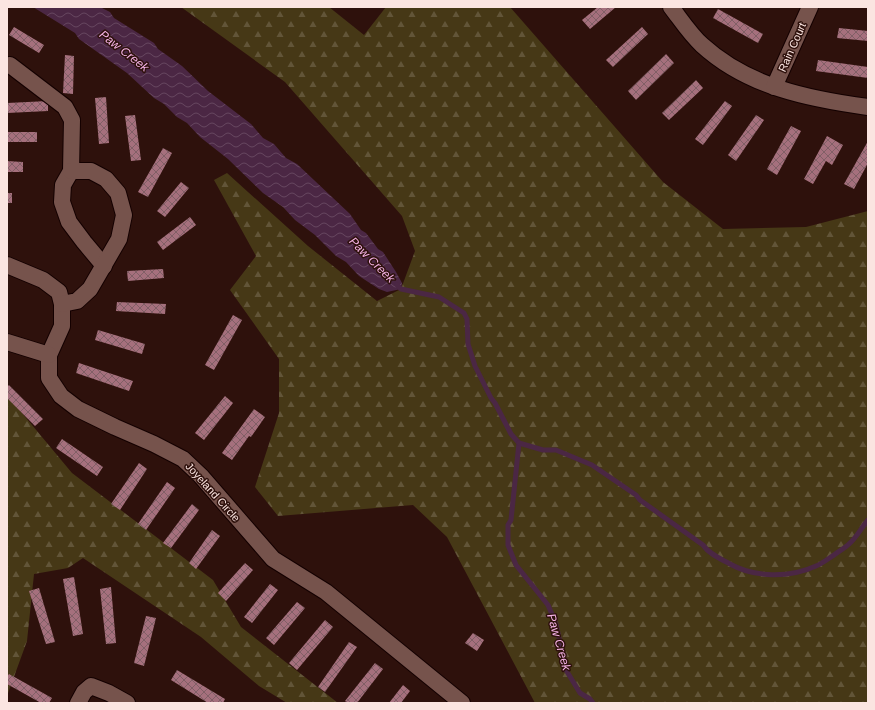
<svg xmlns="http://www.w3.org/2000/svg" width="875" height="710" font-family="Helvetica,sans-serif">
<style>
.forest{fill:url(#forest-firs)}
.water{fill:url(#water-waves)}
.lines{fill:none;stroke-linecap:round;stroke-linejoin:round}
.stream{stroke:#4b2744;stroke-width:5}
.building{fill:url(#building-cross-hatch)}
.street-casing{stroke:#140000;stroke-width:18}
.street{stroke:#76534c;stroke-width:16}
.labels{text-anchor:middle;stroke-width:3;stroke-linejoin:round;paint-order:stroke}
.street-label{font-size:11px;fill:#fbe5e1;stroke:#2e110c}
.water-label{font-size:12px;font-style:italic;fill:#f4b2e5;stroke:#2e110c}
</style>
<defs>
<pattern id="forest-firs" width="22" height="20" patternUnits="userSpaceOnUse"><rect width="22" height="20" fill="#463816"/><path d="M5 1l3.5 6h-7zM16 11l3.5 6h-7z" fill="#625538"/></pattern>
<pattern id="water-waves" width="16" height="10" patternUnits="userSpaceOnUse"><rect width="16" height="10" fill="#4b2744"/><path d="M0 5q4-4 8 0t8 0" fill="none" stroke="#66465f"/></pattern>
<pattern id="building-cross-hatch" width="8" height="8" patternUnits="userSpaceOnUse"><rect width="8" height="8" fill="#a5707d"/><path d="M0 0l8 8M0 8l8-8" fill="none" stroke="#815f66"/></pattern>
</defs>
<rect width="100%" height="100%" fill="#2e110c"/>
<g class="forest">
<polygon points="181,7 329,7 364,35 386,7 510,7 663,182 723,229 806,227 868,211 868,703 535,703 447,537 413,505 278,516 255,487 279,413 279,359 230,290 256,256 214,180 227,173 308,246 377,301 401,289 415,251 402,216 285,82"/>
<polygon points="7,395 72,473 213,580 241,627 338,703 287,703 259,686 201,637 83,558 68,568 34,574 27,641 7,696"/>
</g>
<polygon class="water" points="33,7 100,7 110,12 114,18 154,43 158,49 182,66 208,91 251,124 263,138 274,144 286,158 297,164 350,214 361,230 366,233 378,249 383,252 396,272 402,283 401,289 387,292 379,289 359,276 346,262 336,256 315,235 295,220 283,207 263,193 228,159 200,137 187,123 177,117 164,104 154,98 127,73 79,39 75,33"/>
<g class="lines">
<g class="stream">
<polyline points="397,285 401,289 439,297 464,313 467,319 468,344 475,366 491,398 495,403 511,434 519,443 511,520 508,525 508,545 516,565 548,605 556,624 566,670 580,693 590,699 593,703"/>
<path d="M519 443 543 450H556L592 465 636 495 640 500 703 545C709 554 721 559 730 564 755 578 790 578 816 566 823 563 829 558 834 555 839 551 845 548 849 544 857 537 861 528 868 520"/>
</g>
</g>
<g class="building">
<polygon points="598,7 616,7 590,29 582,20"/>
<polygon points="718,9 763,34 758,43 713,18"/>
<polygon points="14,27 44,45 39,53 9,35"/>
<polygon points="642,27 648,34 613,67 606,60"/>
<polygon points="839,28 868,31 868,41 837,38"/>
<polygon points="666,54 674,63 636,100 628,91"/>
<polygon points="65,55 74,56 73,94 63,93"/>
<polygon points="818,60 868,67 868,78 816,71"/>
<polygon points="696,80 703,88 669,120 662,113"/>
<polygon points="106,97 109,143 99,144 95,98"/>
<polygon points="48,101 48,111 7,113 7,103"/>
<polygon points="725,101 732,106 703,145 695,139"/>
<polygon points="135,115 141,160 131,161 125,116"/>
<polygon points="756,115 764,120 736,161 728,155"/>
<polygon points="791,126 801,131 777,175 767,169"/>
<rect x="7" y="132" width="30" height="10"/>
<polygon points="827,136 843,145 832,165 826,161 813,184 804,179"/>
<polygon points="868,141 868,163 854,189 844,184"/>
<polygon points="163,148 172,153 148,197 138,192"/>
<polygon points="7,161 23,162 23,172 7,172"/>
<polygon points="181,182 189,188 165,217 157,211"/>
<rect x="7" y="193" width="5" height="10"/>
<polygon points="190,217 196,225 163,250 157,242"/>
<polygon points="163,269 164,278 128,281 127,271"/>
<polygon points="117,302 166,304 165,314 116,311"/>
<polygon points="233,315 242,320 214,370 205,365"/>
<polygon points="98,330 145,344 142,354 95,340"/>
<polygon points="79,363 133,381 129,391 76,373"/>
<polygon points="9,385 43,419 35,426 7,398 7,387"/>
<polygon points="225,396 233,403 204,440 195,433"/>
<polygon points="254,409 265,417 251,437 249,436 232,460 222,453"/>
<polygon points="62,439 103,467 97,476 56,448"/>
<polygon points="139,463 147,469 120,510 111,504"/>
<polygon points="167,482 175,488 146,530 138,524"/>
<polygon points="192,504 199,510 171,548 163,543"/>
<polygon points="212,530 220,536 196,569 189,563"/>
<polygon points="245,563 253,570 226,601 218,593"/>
<polygon points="74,577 83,634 73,636 63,579"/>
<polygon points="270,584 278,590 252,623 244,617"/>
<polygon points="111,587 116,643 106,644 100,589"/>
<polygon points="39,588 55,642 46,644 29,591"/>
<polygon points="297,602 305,608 274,645 266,638"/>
<polygon points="146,616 156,618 144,666 134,663"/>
<polygon points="325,620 333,627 297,670 289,663"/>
<polygon points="473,633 484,640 477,651 465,643"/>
<polygon points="349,642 357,647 325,692 318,687"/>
<polygon points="375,663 383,669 357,703 348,703 345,701"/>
<polygon points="177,670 225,699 223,703 208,703 171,680"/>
<polygon points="9,674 52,698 49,703 41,703 7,684 7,677"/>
<polygon points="403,685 410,691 401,703 389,703"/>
</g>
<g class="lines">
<g class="street-casing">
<g id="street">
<path d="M671 7C681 20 690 34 702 45 748 87 809 99 868 107"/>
<polyline points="10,65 65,107 72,120 71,171 63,185 62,202 69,222 84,242 104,266"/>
<polyline points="774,87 810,7"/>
<polyline points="7,265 43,280 59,292 62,304 62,326 49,355 49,378 61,396 78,409 115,427 154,444 183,459 201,476 273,559 326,592 462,703"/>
<polyline points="62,304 77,301 90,289 119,239 124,215 118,193 106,179 91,171 71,171"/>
<polyline points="7,342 49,355"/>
<polyline points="78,703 84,692 91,686 109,693 127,703"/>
</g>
</g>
<use href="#street" class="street"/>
</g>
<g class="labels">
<g class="street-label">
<text transform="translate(792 47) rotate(-66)" y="4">Rain Court</text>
<text transform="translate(213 492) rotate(48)" y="4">Joyeland Circle</text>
</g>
<g class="water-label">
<text transform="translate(124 51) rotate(38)" y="4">Paw Creek</text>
<text transform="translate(372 260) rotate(45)" y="4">Paw Creek</text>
<text transform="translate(559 642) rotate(74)" y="4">Paw Creek</text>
</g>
</g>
<rect width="875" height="710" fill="none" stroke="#fbe5e1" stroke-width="16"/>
</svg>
